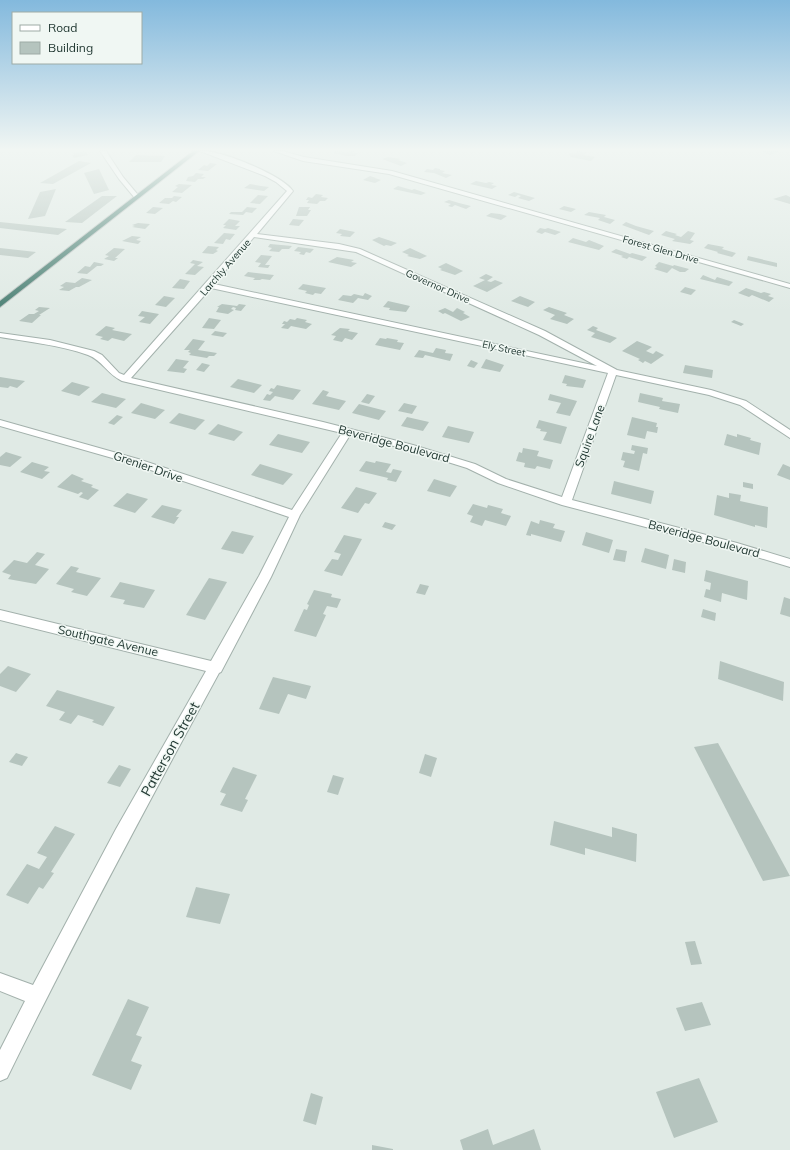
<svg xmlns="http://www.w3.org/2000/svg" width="790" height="1150" font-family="Mulish,sans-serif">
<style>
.building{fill:#b5c4be}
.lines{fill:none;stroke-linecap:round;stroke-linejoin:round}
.minor-casing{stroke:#a3b1ac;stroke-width:2}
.tertiary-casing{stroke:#a3b1ac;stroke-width:2}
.trunk-casing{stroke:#bdc4c2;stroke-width:2}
.minor{fill:#fff;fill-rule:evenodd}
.tertiary{fill:#fff;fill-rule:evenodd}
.trunk{fill:#4b8074;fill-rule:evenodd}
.labels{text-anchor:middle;stroke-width:3;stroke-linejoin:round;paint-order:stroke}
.far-street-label{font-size:10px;fill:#223933;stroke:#f0f7f3}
.street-label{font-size:12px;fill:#223933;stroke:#f0f7f3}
.near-street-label{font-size:14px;fill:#223933;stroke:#f0f7f3}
</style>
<rect width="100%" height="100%" fill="#e0eae5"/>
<g class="building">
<polygon points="85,151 88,155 74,158 72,155 74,155 73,153"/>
<polygon points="335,151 347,152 352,151 355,151 353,153 358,153 355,156 347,156 333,153"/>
<polygon points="577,151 587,152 584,155 595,157 591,161 570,157 571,156 568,155 570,153 574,154"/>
<polygon points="761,151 780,151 770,155"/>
<polygon points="136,155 165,156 161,162 129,162"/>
<polygon points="388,157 401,159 398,160 407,163 401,166 382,159"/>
<polygon points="79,161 91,163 53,184 40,183"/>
<polygon points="210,163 217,164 208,171 198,170 204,165 207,166"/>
<polygon points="435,168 440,169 440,170 445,171 442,173 452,175 446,178 434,173 424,172 427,169 433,170"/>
<polygon points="99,169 109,190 94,194 84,173"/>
<polygon points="196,173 204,174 201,177 206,177 203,179 198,179 195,182 186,181 188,177 193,176"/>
<polygon points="370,176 376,178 375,178 381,180 375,183 363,180"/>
<polygon points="476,181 486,183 489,182 494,183 491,185 497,186 492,189 470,184"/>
<polygon points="179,184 192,185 182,193 172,192 178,187 175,186"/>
<polygon points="250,184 261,186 269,187 264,191 244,188"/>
<polygon points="398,186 412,190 414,189 426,193 421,195 393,189"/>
<polygon points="56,189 45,216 28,219 40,192"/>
<polygon points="514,192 535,198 529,201 518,198 521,196 518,195 515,197 508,195"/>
<polygon points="316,194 323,195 321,197 328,198 325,201 320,201 317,204 307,203 309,200 306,200 308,197 312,198"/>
<polygon points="258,195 268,196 260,204 250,203"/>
<polygon points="786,195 790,197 790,204 773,199"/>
<polygon points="102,196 117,196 82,223 65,222"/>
<polygon points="174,196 182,197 176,202 173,201 169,204 159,203 165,198 172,198"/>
<polygon points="449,200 459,203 471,206 466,209 455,205 452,207 448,206 451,204 444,202"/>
<polygon points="564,206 576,209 571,212 559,209"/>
<polygon points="153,207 163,208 155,214 146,213"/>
<polygon points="247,207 257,208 252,213 246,212 243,215 229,214 231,212 242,212"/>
<polygon points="299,207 310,207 308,210 311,210 307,216 296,216"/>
<polygon points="589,212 606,215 604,217 615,220 610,224 598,220 600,218 584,215"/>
<polygon points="491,213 500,214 507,216 501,220 486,216"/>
<polygon points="229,219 240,221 235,226 240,226 236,230 223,228 226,225 223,225"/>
<polygon points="293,219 304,220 299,226 289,225"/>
<polygon points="0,222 67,229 58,235 0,228"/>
<polygon points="626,222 636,226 654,231 649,235 622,225"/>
<polygon points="138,223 150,224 145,229 132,227 135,226 132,225"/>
<polygon points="540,228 545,229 548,228 561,232 555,235 545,232 542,234 536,232"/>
<polygon points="340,229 355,232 350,237 340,236 342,234 336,233"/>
<polygon points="666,231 677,234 675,235 681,237 688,231 695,233 690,240 694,241 690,244 672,241 675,239 661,235"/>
<polygon points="224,233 235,234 230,240 226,239 223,244 214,243"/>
<polygon points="132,236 141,237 136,240 141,241 138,244 122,241"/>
<polygon points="379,237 397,243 391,246 386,245 384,246 372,240"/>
<polygon points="573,238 586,242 589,240 604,246 599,250 568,242"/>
<polygon points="270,244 292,246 289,249 282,249 279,252 269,251 272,248 268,247"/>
<polygon points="708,244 724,247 722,249 736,253 732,257 717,253 718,252 704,248"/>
<polygon points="208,246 219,247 216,250 218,251 213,254 202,253"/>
<polygon points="298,247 314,249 310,253 306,252 304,255 299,254 301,252 294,251"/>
<polygon points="0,248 36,252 28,258 0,255"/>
<polygon points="114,248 125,249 115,258 118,258 114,261 104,259 109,256 105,255"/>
<polygon points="410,248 427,256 420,259 407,256 409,255 402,252"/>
<polygon points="616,249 630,254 632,253 647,257 642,261 629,257 627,259 621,257 623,256 611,252"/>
<polygon points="261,255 272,256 265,265 270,265 268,268 258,267 261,263 255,262"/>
<polygon points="748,256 777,263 777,267 747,260"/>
<polygon points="337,257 354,260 351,262 357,263 351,267 328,262"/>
<polygon points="193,260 203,262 197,266 204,267 195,275 185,274 195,264 190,263"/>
<polygon points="94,262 104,264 101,266 97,266 87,274 77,273 85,266 90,267"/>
<polygon points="659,262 673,266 674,265 689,269 685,272 680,272 672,268 667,273 654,269 657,267 655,266"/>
<polygon points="446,263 463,271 455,275 440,270 442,269 438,267"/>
<polygon points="248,272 274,275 270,280 262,279 260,280 253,280 255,278 244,276"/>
<polygon points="486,274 493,277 487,281 491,282 495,280 503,283 487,292 473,286 485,280 479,278"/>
<polygon points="703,275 715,280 717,277 733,282 729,286 700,279"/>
<polygon points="82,278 92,280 79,287 76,287 69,291 59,290 64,287 60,286 66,282 75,283"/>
<polygon points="180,279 190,281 184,289 172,288"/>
<polygon points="303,284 326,288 321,294 315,293 313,295 305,293 307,291 298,289"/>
<polygon points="685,287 696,290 691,295 680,292"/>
<polygon points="746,288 761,293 764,292 771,294 768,296 774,298 769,302 752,295 749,297 738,293"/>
<polygon points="365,293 372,296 368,300 358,298 353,303 338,300 343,295 351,296 354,294 363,296"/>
<polygon points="164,296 175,298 166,307 155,305"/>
<polygon points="520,296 535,302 528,307 511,301"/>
<polygon points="388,301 410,306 406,312 389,310 390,308 383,307"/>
<polygon points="222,304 237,306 239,304 246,305 241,311 235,310 236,308 233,307 231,309 234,310 228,314 216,312 219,307 217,307"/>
<polygon points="39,307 50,308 39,315 41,315 32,323 19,321 29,314 34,314 39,311 35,310"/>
<polygon points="549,307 567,313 564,315 574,319 567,324 550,319 555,315 543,310"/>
<polygon points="445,308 453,312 457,308 465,312 463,313 470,317 461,321 445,313 443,314 438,311"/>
<polygon points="142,311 159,314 150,324 139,322 145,317 138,316"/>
<polygon points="209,318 221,320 214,329 202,328"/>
<polygon points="297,318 307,320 305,322 312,324 306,329 291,326 288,329 281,328 285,324 282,324 284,321 287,322 290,319 295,320"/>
<polygon points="734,320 744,324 741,326 731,322"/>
<polygon points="106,326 115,328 112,330 132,334 124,341 112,338 108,341 100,339 103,337 95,335"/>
<polygon points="593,326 598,328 596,330 617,338 610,343 591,337 595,333 587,330"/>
<polygon points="340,328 350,329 348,331 358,333 352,340 345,338 342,342 333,340 336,336 331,335"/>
<polygon points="215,331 227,333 223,337 211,335"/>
<polygon points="380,338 386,339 387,338 398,340 397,342 404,343 400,350 375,345"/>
<polygon points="193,339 205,341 198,350 217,353 214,356 209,356 207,358 189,355 191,353 188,352 190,350 184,350"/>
<polygon points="637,341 652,347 646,351 653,354 656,351 664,355 651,364 645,361 643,363 638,360 640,359 622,351"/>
<polygon points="436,348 446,350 445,353 453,354 450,361 425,355 423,358 414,357 419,350 433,353"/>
<polygon points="176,359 189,361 183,368 187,369 184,373 167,371"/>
<polygon points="486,359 504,365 500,372 481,368"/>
<polygon points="471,360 478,363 474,368 467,366"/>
<polygon points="202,363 210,365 204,372 196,370"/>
<polygon points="685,365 713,370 712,378 683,373"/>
<polygon points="565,375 586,380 583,388 566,386 567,384 562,383"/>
<polygon points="0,377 25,381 17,388 10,386 8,388 0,387"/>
<polygon points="238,379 262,385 254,393 230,387"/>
<polygon points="72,382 90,387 79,396 61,391"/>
<polygon points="277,385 301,390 293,400 275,396 270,401 263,400 267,394 270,395 273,392 269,391 271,388 274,389"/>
<polygon points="323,390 329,392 326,396 346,401 339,410 312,404"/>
<polygon points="102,393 126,399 116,408 91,402"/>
<polygon points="640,393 663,398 662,401 680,404 678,413 659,409 660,407 638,402"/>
<polygon points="367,394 375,396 369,404 361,402"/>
<polygon points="550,394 577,401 570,416 556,413 561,403 548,400"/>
<polygon points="141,403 165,410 155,419 131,413"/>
<polygon points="404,403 417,406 412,414 398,411"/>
<polygon points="359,404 386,411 379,420 352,413"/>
<polygon points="179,413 205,420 195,430 169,423"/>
<polygon points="117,415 123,417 114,425 108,423"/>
<polygon points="407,417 429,422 423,431 401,426"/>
<polygon points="632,417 657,423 656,427 658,427 657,433 647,431 645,439 627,435"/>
<polygon points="539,420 567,427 561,444 543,440 547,432 540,431 541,429 536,428"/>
<polygon points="218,424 243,432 234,441 208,434"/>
<polygon points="448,426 474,432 469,443 442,437"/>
<polygon points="278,434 310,442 302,453 269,445"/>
<polygon points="727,434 737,437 737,434 751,438 750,440 761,443 759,455 724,445"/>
<polygon points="632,445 648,448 647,454 643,453 639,471 623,467 625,461 621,460 623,452 634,454 635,451 631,450"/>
<polygon points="523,448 539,451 537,456 553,460 550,469 537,466 535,469 524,467 525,463 516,461 519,452 522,453"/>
<polygon points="6,452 22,457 10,467 0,465 0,457"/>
<polygon points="366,461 375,463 376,461 391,464 386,472 391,473 393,469 402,471 396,482 387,480 388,478 359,471"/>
<polygon points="32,462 49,467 44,471 50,472 42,479 20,472"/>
<polygon points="260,464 293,474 283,485 251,475"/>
<polygon points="783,464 790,467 790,480 777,475"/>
<polygon points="72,474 84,479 81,481 93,485 91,487 99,490 88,500 79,497 83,493 81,492 78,494 57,487"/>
<polygon points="434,479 457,486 450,497 427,491"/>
<polygon points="614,481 654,491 651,504 611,494"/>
<polygon points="743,482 753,484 753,489 743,487"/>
<polygon points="356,487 377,493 369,504 365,503 358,513 341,508"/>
<polygon points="127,493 148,499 135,513 113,506"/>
<polygon points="729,493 741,495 740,501 768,507 767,528 755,525 755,527 714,515 717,495 729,498"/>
<polygon points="473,504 487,508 488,505 503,509 501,513 511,516 506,526 485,520 482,526 470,522 473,516 467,514"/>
<polygon points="162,505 182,510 176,517 179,517 174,524 151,517"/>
<polygon points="540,520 555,524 553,528 565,531 561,542 531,534 531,536 526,535 531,521 539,524"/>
<polygon points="385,522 396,525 392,530 382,527"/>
<polygon points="232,531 254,536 243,554 221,549"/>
<polygon points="586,532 613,540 609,553 582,545"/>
<polygon points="344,535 362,539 342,576 324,571 332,559 338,560 341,554 334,552"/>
<polygon points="645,548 669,555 666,569 641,562"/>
<polygon points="616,549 627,551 625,562 613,560"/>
<polygon points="37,552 45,554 35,565 49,569 36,584 8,579 11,575 2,572 14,560 27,563"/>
<polygon points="674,559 686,562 685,573 672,570"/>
<polygon points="71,566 79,568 76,572 101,578 87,596 71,592 74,589 56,584"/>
<polygon points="706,570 748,581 747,600 722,593 721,602 704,597 706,589 710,590 711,583 704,581"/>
<polygon points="209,578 227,582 205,620 186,615"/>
<polygon points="120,582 155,590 144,608 123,604 125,600 110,597"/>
<polygon points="420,584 429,586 425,595 416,593"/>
<polygon points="314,590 332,594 331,597 341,599 337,608 327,606 323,614 326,615 316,637 294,631 304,609 307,610 309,605 307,604"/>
<polygon points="784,597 790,599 790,617 780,614"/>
<polygon points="703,609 716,613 715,621 701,617"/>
<polygon points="720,661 784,682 783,701 718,679"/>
<polygon points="8,666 31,674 16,692 0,686 0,674"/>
<polygon points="273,677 311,686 306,699 288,694 279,714 259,709"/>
<polygon points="57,690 115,707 103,726 92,722 94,720 78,715 71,724 59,720 65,712 46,706"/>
<polygon points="718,743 790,876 763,881 694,747"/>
<polygon points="16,753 28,757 22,766 9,762"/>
<polygon points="425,754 437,758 431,777 419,773"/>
<polygon points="119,765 131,769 120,787 107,783"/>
<polygon points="233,767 257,775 245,799 248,800 242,812 220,805 226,794 220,792"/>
<polygon points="333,775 344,778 338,795 327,792"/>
<polygon points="554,821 612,837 612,827 637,834 636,862 585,848 585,855 550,845"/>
<polygon points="55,826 75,834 51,872 54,873 43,889 39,887 28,904 6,895 27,864 39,869 47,857 37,853"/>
<polygon points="196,887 230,894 220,924 186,917"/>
<polygon points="695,941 702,964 691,965 685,942"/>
<polygon points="128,999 149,1007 136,1035 142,1037 131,1061 142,1065 131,1090 92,1075"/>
<polygon points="702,1002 711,1025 685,1031 676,1008"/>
<polygon points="699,1078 718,1122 674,1138 656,1092"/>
<polygon points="311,1093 323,1097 316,1125 303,1121"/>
<polygon points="488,1129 493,1145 534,1129 541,1150 463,1150 460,1140"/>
<polygon points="372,1145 393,1149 393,1150 372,1150"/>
</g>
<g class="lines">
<g class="minor-casing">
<g id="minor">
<path d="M200 151C219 149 282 175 293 191L257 234 339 244 360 249 545 331 617 370 711 390 746 401 790 430V438L740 405 709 395 616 375 572 500 737 543 790 559V567L737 551 562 505 498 483 467 468 406 449 350 435 300 515 271 577 221 672 219 673C146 807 74 941 7 1078L0 1081V1050L25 1001 0 991V973L33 985 116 829 206 671 0 620V610L211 661 259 576 289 517 130 463 0 426V420L138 459 292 510 342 433 122 381C107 374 102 360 88 355 60 345 29 342 0 337V333L50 340 94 351 102 355 119 373 124 375 287 191 276 182 265 176ZM254 237 356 252 539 335 597 366 214 284ZM211 288 608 373 562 497 506 479 475 464 413 445 323 422 131 378Z"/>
<polygon points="274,151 282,151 304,157 392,171 790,284 790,288 389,174 303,161"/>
</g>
</g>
<g class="tertiary-casing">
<polygon id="tertiary" points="100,151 106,151 123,177 138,195 138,197 134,197 119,179"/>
</g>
<g class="trunk-casing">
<polygon id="trunk" points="193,151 199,151 0,307 0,301"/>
</g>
<use href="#minor" class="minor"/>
<use href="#tertiary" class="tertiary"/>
<use href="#trunk" class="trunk"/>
</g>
<linearGradient id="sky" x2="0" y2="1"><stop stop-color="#83b9dd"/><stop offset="0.48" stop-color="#f1f6f3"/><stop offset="1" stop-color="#f1f6f3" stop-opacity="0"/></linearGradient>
<rect width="790" height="312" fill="url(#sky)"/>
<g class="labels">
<g class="far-street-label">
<text transform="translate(661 249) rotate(16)" y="4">Forest Glen Drive</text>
<text transform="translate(225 267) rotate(-49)" y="4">Larchly Avenue</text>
<text transform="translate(438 286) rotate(24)" y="4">Governor Drive</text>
<text transform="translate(504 348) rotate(12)" y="4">Ely Street</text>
</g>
<g class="street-label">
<text transform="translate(590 436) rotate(-70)" y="4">Squire Lane</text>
<text transform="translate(394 444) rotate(15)" y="4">Beveridge Boulevard</text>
<text transform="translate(148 467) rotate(19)" y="4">Grenier Drive</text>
<text transform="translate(704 539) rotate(15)" y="4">Beveridge Boulevard</text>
<text transform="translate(108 641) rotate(13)" y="4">Southgate Avenue</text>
</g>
<g class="near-street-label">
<text transform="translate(170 749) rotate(-61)" y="5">Patterson Street</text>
</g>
</g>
<rect x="12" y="12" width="130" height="52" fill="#f0f7f3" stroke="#9eaba6"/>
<rect x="20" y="25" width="20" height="6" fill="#ffffff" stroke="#9eaba6"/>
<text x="48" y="32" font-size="12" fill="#223933">Road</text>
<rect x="20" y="42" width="20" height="12" fill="#b5c4be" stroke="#9eaba6"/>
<text x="48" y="52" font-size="12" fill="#223933">Building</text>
</svg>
